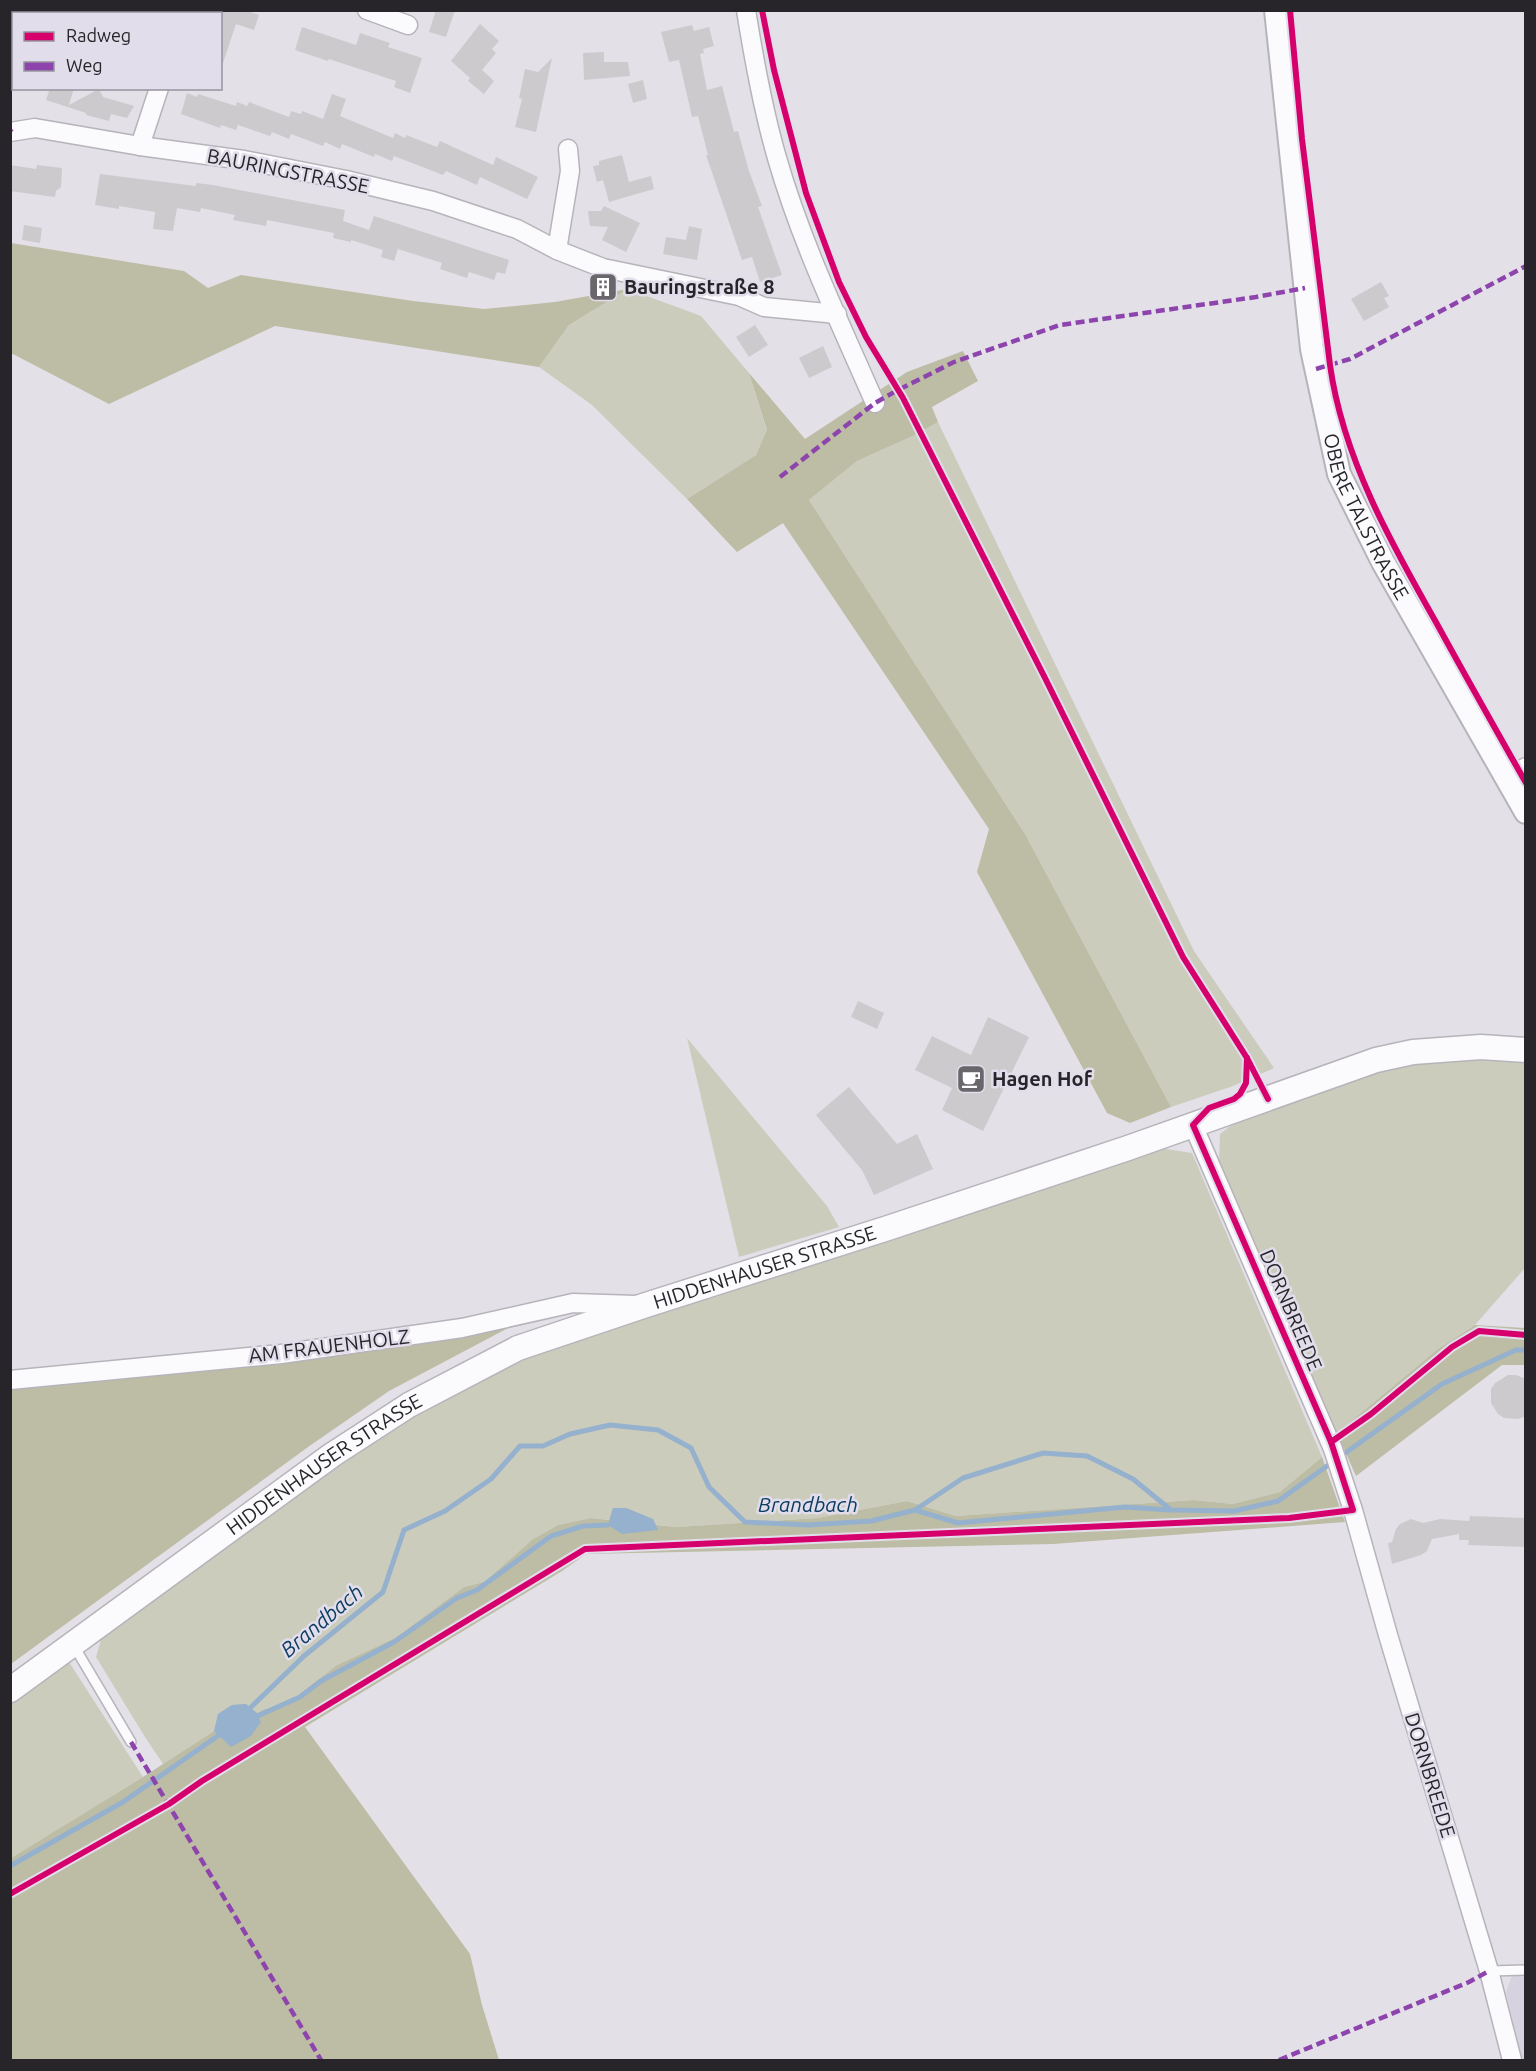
<svg xmlns="http://www.w3.org/2000/svg" width="1536" height="2071" font-family="Ubuntu,sans-serif">
<style>
.built{fill:#d7d2df}
.green{fill:#ccccbd}
.forest{fill:#bcbda4}
.water{fill:#95b1cd}
.lines{fill:none;stroke-linecap:round;stroke-linejoin:round}
.stream{stroke:#95b1cd;stroke-width:5}
.building{fill:#cdcace}
.service-casing{stroke:#b6b4ba;stroke-width:12}
.minor-casing{stroke:#b6b4ba;stroke-width:21}
.tertiary-casing{stroke:#b6b4ba;stroke-width:26}
.secondary-casing{stroke:#b6b4ba;stroke-width:27}
.service{stroke:#fbfafc;stroke-width:9}
.minor{stroke:#fbfafc;stroke-width:18}
.tertiary{stroke:#fbfafc;stroke-width:22}
.secondary{stroke:#fbfafc;stroke-width:24}
.quiet{stroke:#8e44ad;stroke-width:4.5;stroke-dasharray:9 4.5;stroke-linecap:butt}
.cycleway-casing{stroke:#e2ddeb;stroke-width:10}
.cycleway{stroke:#d6006c;stroke-width:6}
.labels{text-anchor:middle;stroke-width:5;stroke-linejoin:round;paint-order:stroke}
.street-label{font-size:20px;fill:#27252a;stroke:#e2ddeb}
.poi-label{font-size:20px;font-weight:bold;fill:#27252a;stroke:#e2ddeb;text-anchor:start}
.water-label{font-size:21px;font-style:italic;fill:#0d3e62;stroke:#e2ddeb}
</style>
<rect width="100%" height="100%" fill="#e3e0e8"/>
<polygon class="built" points="1513,1973 1525,1974 1525,2060 1522,2060 1506,1992"/>
<g class="green">
<polygon points="628,289 701,316 749,373 767,431 756,455 687,499 592,405 539,367 569,325"/>
<polygon points="938,422 1194,951 1274,1068 1233,1086 1171,1107 1025,834 809,500 857,461 915,435"/>
<polygon points="687,1038 827,1206 839,1227 739,1257"/>
<polygon points="1488,1058 1525,1062 1525,1268 1475,1325 1438,1349 1337,1433 1219,1162 1220,1134 1237,1121 1391,1068 1426,1060"/>
<polygon points="1160,1148 1192,1153 1322,1457 1280,1492 1233,1504 1194,1500 956,1516 907,1501 818,1518 677,1527 591,1518 558,1525 533,1539 484,1582 464,1587 395,1638 337,1665 284,1706 265,1709 257,1713 218,1714 214,1731 163,1764 145,1737 96,1657 103,1633 272,1512 424,1408 534,1351"/>
<polygon points="69,1662 143,1777 11,1858 11,1702"/>
</g>
<g class="forest">
<polygon points="11,243 184,271 208,288 241,275 413,301 484,309 555,302 628,289 569,325 539,367 275,326 109,404 11,353"/>
<polygon points="963,351 978,381 932,407 938,422 915,435 857,461 809,500 1025,834 1171,1107 1130,1123 1107,1113 977,872 989,829 783,523 737,552 687,499 756,455 767,430 749,373 805,439 907,372"/>
<polygon points="514,1325 389,1391 308,1447 11,1664 11,1389 283,1364"/>
<polygon points="1475,1325 1525,1328 1525,1365 1502,1365 1356,1476 1337,1433 1438,1349"/>
<polygon points="1322,1457 1345,1522 1053,1544 586,1554 562,1571 305,1727 470,1954 482,2005 499,2060 11,2060 11,1858 143,1777 214,1731 218,1714 232,1705 246,1704 257,1713 265,1709 284,1706 337,1665 395,1638 464,1587 484,1582 533,1539 558,1525 591,1518 609,1520 613,1508 626,1508 653,1519 656,1525 677,1527 818,1518 907,1501 956,1516 1194,1500 1233,1504 1280,1492"/>
</g>
<g class="water">
<polygon points="613,1508 626,1508 653,1519 658,1530 622,1534 608,1525"/>
<polygon points="246,1704 257,1713 261,1722 251,1736 231,1747 214,1731 218,1714 232,1705"/>
</g>
<g class="lines">
<g class="stream">
<polyline points="915,1510 958,1523 1125,1507 1169,1510"/>
<polyline points="247,1711 304,1656 383,1592 404,1530 445,1511 491,1479 520,1446 543,1446 570,1434 610,1425 658,1430 691,1448 709,1487 745,1522 808,1525 871,1521 915,1510 963,1478 1043,1453 1087,1456 1133,1479 1171,1510 1234,1511 1278,1501 1442,1384 1516,1350 1526,1350"/>
<polyline points="253,1718 300,1697 321,1681 394,1642 457,1598 477,1590 551,1536 583,1526 608,1525"/>
<polyline points="10,1866 123,1802 222,1733"/>
</g>
</g>
<g class="building">
<polygon points="203,10 245,10 259,15 254,30 236,24 223,63 220,63 220,14 202,14"/>
<polygon points="436,10 455,10 446,37 429,32"/>
<polygon points="480,24 499,41 492,49 496,53 482,70 494,81 484,94 468,81 470,78 451,61"/>
<polygon points="692,25 694,31 709,27 714,46 703,49 704,53 700,54 707,90 722,86 734,132 738,131 749,171 762,206 758,207 782,275 760,282 752,257 742,260 706,155 708,155 698,116 692,117 679,60 669,62 661,32"/>
<polygon points="302,27 356,45 360,33 390,43 388,47 422,58 410,93 394,87 396,81 329,59 328,61 295,50"/>
<polygon points="604,52 604,62 628,62 630,76 584,80 583,53"/>
<polygon points="552,58 536,132 515,127 522,99 519,98 525,69 538,72"/>
<polygon points="643,80 647,99 633,103 628,84"/>
<polygon points="50,88 74,88 69,105 99,89 103,97 134,106 127,118 111,114 109,121 86,115 86,113 46,100"/>
<polygon points="187,93 197,97 198,94 236,106 237,102 247,106 249,102 289,117 291,111 301,114 302,111 323,119 332,94 346,99 340,116 393,138 395,133 405,138 406,135 437,147 440,141 493,165 496,157 538,177 527,199 480,177 477,185 446,171 443,175 394,156 392,161 375,154 374,157 342,144 340,149 325,142 323,146 291,134 289,139 272,132 270,136 238,125 236,130 221,125 220,128 181,114"/>
<polygon points="622,155 629,182 651,176 654,189 609,202 603,180 597,182 593,166 599,165 599,161"/>
<polygon points="10,165 36,169 37,165 62,168 61,187 56,191 55,197 10,191"/>
<polygon points="100,174 196,186 196,183 213,185 345,210 343,221 369,230 374,216 509,260 505,274 497,272 494,280 469,272 467,278 440,269 442,263 398,249 394,261 381,257 383,250 351,240 351,242 333,238 334,233 267,220 266,226 233,220 235,215 201,208 200,212 177,208 173,231 153,229 155,212 119,206 119,209 95,205"/>
<polygon points="604,206 640,223 626,252 602,240 608,227 590,226 588,211 601,211"/>
<polygon points="24,225 42,228 40,243 22,240"/>
<polygon points="689,226 702,229 697,260 663,254 666,237 686,240"/>
<polygon points="1381,282 1389,296 1384,298 1389,307 1364,321 1351,299"/>
<polygon points="755,325 768,345 749,357 736,337"/>
<polygon points="823,346 832,367 809,378 799,358"/>
<polygon points="858,1001 884,1013 877,1029 851,1017"/>
<polygon points="988,1017 1029,1037 983,1131 942,1110 952,1088 915,1070 932,1036 971,1055"/>
<polygon points="849,1087 897,1144 917,1134 933,1169 874,1195 862,1170 816,1115"/>
<polygon points="1508,1375 1516,1375 1526,1379 1526,1416 1518,1419 1504,1418 1498,1414 1491,1403 1491,1389 1495,1383"/>
<polygon points="1470,1516 1526,1518 1526,1547 1468,1545 1469,1540 1459,1540 1459,1534 1432,1539 1427,1551 1421,1555 1392,1564 1388,1543 1392,1542 1396,1529 1400,1524 1411,1519 1423,1523 1440,1519 1469,1521"/>
</g>
<g class="lines">
<g class="service-casing">
<g id="service">
<polyline points="74,1646 131,1742"/>
<polyline points="1489,1971 1526,1970"/>
</g>
</g>
<g class="minor-casing">
<g id="minor">
<polyline points="367,10 408,25"/>
<path d="M746 10C754 60 763 110 777 158 801 242 840 323 875 403"/>
<polyline points="184,14 185,10"/>
<polyline points="10,132 35,128 140,146 244,160 346,180 433,201 517,229 557,250 603,268 739,296 764,307 837,314"/>
<polyline points="140,146 159,88"/>
<polyline points="557,250 570,171 568,149"/>
<polyline points="1506,779 1526,767"/>
<polyline points="1193,1125 1333,1449 1353,1510 1388,1635 1489,1971 1512,2060"/>
<polyline points="10,1380 281,1354 462,1328 573,1303 636,1305"/>
</g>
</g>
<g class="tertiary-casing">
<g id="tertiary">
<path id="s1" d="M1276 10 1312 349 1339 474 1383 562 1526 812"/>
</g>
</g>
<g class="secondary-casing">
<g id="secondary">
<path id="s2" d="M10 1690 332 1455 409 1405 518 1348 646 1305 888 1228 1128 1148 1376 1060 1413 1052 1481 1047 1526 1050"/>
</g>
</g>
<use href="#service" class="service"/>
<use href="#minor" class="minor"/>
<use href="#tertiary" class="tertiary"/>
<use href="#secondary" class="secondary"/>
<g class="quiet">
<polyline points="10,130 12,132"/>
<polyline points="1316,369 1350,359 1526,266"/>
<polyline points="780,477 875,403 898,390 954,362 1060,325 1256,297 1305,288"/>
<polyline points="131,1742 321,2060"/>
<polyline points="1279,2060 1469,1982 1489,1971"/>
</g>
<g class="cycleway-casing">
<g id="cycleway">
<polyline points="762,10 774,70 806,193 839,282 866,337 903,398 1045,678 1183,957 1247,1058 1268,1099"/>
<path d="M1290 10 1302 139 1330 365C1343 458 1391 543 1437 624 1466 677 1496 730 1526 783"/>
<polyline points="1331,1442 1371,1414 1452,1347 1479,1331 1526,1335"/>
<polyline points="10,1894 169,1804 202,1781 585,1549 1289,1518 1353,1510 1331,1442 1193,1125 1209,1108 1234,1099 1240,1094 1246,1083 1247,1058"/>
</g>
</g>
<use href="#cycleway" class="cycleway"/>
</g>
<defs>
<g id="building-square" transform="scale(1.5)"><rect x="-9" y="-9" width="18" height="18" rx="4" fill="#69666c" stroke="#e2ddeb"/><path d="M-4-6H4V6H1V3H-1V6H-4ZM-2.5-4.3h1.7v1.8h-1.7ZM.8-4.3h1.7v1.8H.8ZM-2.5-1h1.7V.8h-1.7ZM.8-1h1.7V.8H.8Z" fill="#fff"/></g>
<g id="cafe-square" transform="scale(1.5)"><rect x="-9" y="-9" width="18" height="18" rx="4" fill="#69666c" stroke="#e2ddeb"/><path d="M-5.5-4.5H6V0H3Q3 3.5 0 3.5H-2.5Q-5.5 3.5-5.5 0ZM3-3.2v2h1.7v-2ZM-6 4.5H4V6H-6Z" fill="#fff"/></g>
</defs>
<g fill-rule="evenodd">
<use href="#building-square" x="603" y="287"/>
<use href="#cafe-square" x="971" y="1079"/>
</g>
<g class="labels">
<g class="street-label">
<text transform="translate(288 171) rotate(11)" y="7">BAURINGSTRASSE</text>
<text dy="7" stroke="none"><textPath href="#s1" startOffset="518">OBERE TALSTRASSE</textPath></text>
<text dy="7" stroke="none"><textPath href="#s2" startOffset="873">HIDDENHAUSER STRASSE</textPath></text>
<text transform="translate(1291 1310) rotate(67)" y="7">DORNBREEDE</text>
<text transform="translate(329 1346) rotate(-7)" y="7">AM FRAUENHOLZ</text>
<text dy="7" stroke="none"><textPath href="#s2" startOffset="387">HIDDENHAUSER STRASSE</textPath></text>
<text transform="translate(1430 1775) rotate(73)" y="7">DORNBREEDE</text>
</g>
<g class="poi-label">
<text x="624" y="294">Bauringstraße 8</text>
<text x="992" y="1086">Hagen Hof</text>
</g>
<g class="water-label">
<text x="808" y="1512">Brandbach</text>
<text transform="translate(322 1621) rotate(-40)" y="7">Brandbach</text>
</g>
</g>
<rect width="1536" height="2071" fill="none" stroke="#27252a" stroke-width="24"/>
<rect x="12" y="12" width="210" height="78" fill="#e2ddeb" stroke="#97939e" stroke-width="1.5"/>
<rect x="24" y="32" width="30" height="9" fill="#d6006c" stroke="#97939e" stroke-width="1.5"/>
<text x="66" y="42" font-size="18" fill="#27252a">Radweg</text>
<rect x="24" y="62" width="30" height="9" fill="#8e44ad" stroke="#97939e" stroke-width="1.5"/>
<text x="66" y="72" font-size="18" fill="#27252a">Weg</text>
</svg>
